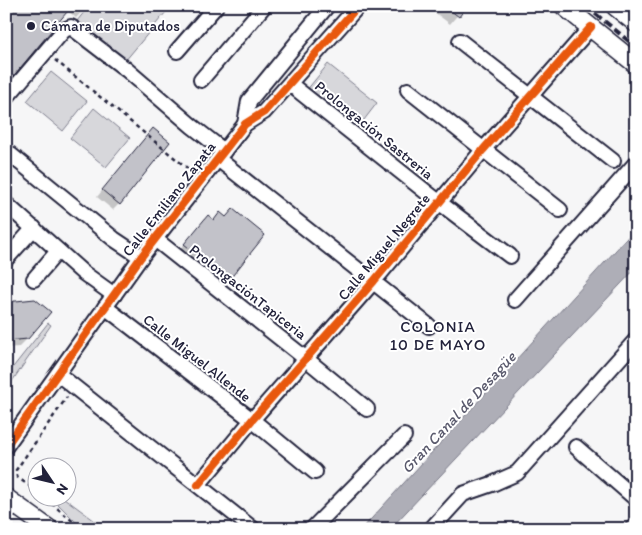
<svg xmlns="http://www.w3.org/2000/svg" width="642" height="535" font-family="Itim,sans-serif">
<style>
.green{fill:#d7d7db;stroke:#7c7c8b}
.water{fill:#aeaeb7;stroke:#767685}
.shadow{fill:#0003}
.building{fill:#c2c2c9;stroke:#22223b}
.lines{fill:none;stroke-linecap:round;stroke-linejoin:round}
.minor-casing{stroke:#22223b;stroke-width:18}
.major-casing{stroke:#22223b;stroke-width:21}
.path{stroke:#22223b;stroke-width:2.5;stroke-dasharray:4 4;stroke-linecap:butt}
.minor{stroke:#fff;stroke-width:14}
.major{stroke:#fff;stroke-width:18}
.rail{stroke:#22223b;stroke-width:4;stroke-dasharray:8 4;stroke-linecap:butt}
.cycleway-casing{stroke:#fff;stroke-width:11}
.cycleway{stroke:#e8590c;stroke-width:8}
.poi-dot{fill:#22223b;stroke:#fff;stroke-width:2}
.labels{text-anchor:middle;stroke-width:4;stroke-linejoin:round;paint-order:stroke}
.poi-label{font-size:15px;fill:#22223b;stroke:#fff;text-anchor:start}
.street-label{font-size:15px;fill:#22223b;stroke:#fff}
.neighbourhood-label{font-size:16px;letter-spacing:1px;fill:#22223b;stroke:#fff}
.water-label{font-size:16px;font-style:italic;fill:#5a5a6d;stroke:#fff}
</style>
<rect width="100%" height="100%" fill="#f6f6f7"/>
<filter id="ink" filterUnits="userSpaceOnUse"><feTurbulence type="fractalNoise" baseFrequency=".02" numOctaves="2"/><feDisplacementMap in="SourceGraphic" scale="10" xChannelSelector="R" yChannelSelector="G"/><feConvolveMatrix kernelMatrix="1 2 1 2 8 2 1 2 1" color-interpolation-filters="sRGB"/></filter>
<g filter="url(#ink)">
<g class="green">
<polygon points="89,6 171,6 125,61 77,21"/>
<polygon points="328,64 377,103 357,129 306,91"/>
<polygon points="51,72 87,101 63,131 27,101"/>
<polygon points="94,108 130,138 106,167 70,138"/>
<polygon points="48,323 51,325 6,390 6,376"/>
<polygon points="52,498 64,498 106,529 83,529"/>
</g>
<polygon class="water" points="636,228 636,268 390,529 362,529"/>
<g class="shadow">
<polygon points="6,6 87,6 76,18 67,10"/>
<polygon points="426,6 465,6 450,24"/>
<polygon points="147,136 119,204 113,210 97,197"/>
<polygon points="220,214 228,279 220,287 177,253 200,225 213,221"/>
<polygon points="6,303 27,339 19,347 6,348"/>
</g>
<g class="building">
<polygon points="6,6 72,6 6,85"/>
<polygon points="445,6 467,6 459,17"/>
<polygon points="153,128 170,142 120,205 102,190"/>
<polygon points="233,209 265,235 229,280 184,244 208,215 214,220 220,212 226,217"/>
<polygon points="35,299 51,312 28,339 6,341 6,302"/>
</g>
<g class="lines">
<g class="minor-casing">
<g id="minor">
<polyline points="460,41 613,161"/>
<polyline points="177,51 216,6"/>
<polyline points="201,80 264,6"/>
<polyline points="290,84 440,203 510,256"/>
<polyline points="408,90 560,210"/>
<polyline points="6,98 64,30 71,27 127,70 192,126 224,151"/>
<polyline points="245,124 249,101 327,6"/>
<polyline points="6,151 114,239 141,257"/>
<polyline points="218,159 429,326"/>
<polyline points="6,204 82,272 114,295"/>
<polyline points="155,239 305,358 367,409"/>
<polyline points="7,258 34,228"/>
<polyline points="34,279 58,251"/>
<polyline points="515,300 636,163"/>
<polyline points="105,307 252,420 315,472"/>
<polyline points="58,374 253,529"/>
<polyline points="6,446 141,257 245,124 264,112 358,6"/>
<polyline points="576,447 636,499"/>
<polyline points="198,485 252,420 374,281 483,150 591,27"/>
<polyline points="312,529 404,436"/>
<polyline points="431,529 463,494 492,484 517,473 636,340"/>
<polyline points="632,529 636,525"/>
</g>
</g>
<g class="major-casing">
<g id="major">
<polyline points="564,6 636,64"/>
<polyline points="615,6 636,23"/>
<polyline points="6,498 49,529"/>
</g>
</g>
<g class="path">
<polyline points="55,60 192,172"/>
<polyline points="38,492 17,477 16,470 67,397"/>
<polyline points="45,498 82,529"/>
</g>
<use href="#minor" class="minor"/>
<use href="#major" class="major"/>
<polyline class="rail" points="586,6 636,47"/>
<g class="cycleway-casing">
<g id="cycleway">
<polyline points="6,446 141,257 245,124 264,112 358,6"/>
<polyline points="198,485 252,420 374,281 483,150 591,27"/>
</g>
</g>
<use href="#cycleway" class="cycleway"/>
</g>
</g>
<circle class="poi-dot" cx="31" cy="26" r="5"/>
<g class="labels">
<g class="poi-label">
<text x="41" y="31">Cámara de Diputados</text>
</g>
<g class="street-label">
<text transform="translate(374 130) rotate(39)" y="5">Prolongación Sastreria</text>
<text transform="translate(169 199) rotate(-52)" y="5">Calle Emiliano Zapata</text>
<text transform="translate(384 247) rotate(-50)" y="5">Calle Miguel Negrete</text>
<text transform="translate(248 292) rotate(38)" y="5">ProlongaciónTapiceria</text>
<text transform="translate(197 358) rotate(38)" y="5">Calle Miguel Allende</text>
</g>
<g class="neighbourhood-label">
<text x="438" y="332">COLONIA<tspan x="438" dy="18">10 DE MAYO</tspan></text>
</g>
<g class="water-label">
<text transform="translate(458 412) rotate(-47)" y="6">Gran Canal de Desagüe</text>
</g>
</g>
<rect width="642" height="535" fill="none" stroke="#fff" stroke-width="25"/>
<rect x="12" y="12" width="617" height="510" fill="none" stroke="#22223b" stroke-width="2" filter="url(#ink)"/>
<g transform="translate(52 482) rotate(125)"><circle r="24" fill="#ffffff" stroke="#a7a7b1"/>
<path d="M0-4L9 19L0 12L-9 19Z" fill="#22223b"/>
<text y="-8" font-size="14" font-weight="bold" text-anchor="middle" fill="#22223b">N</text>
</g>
</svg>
